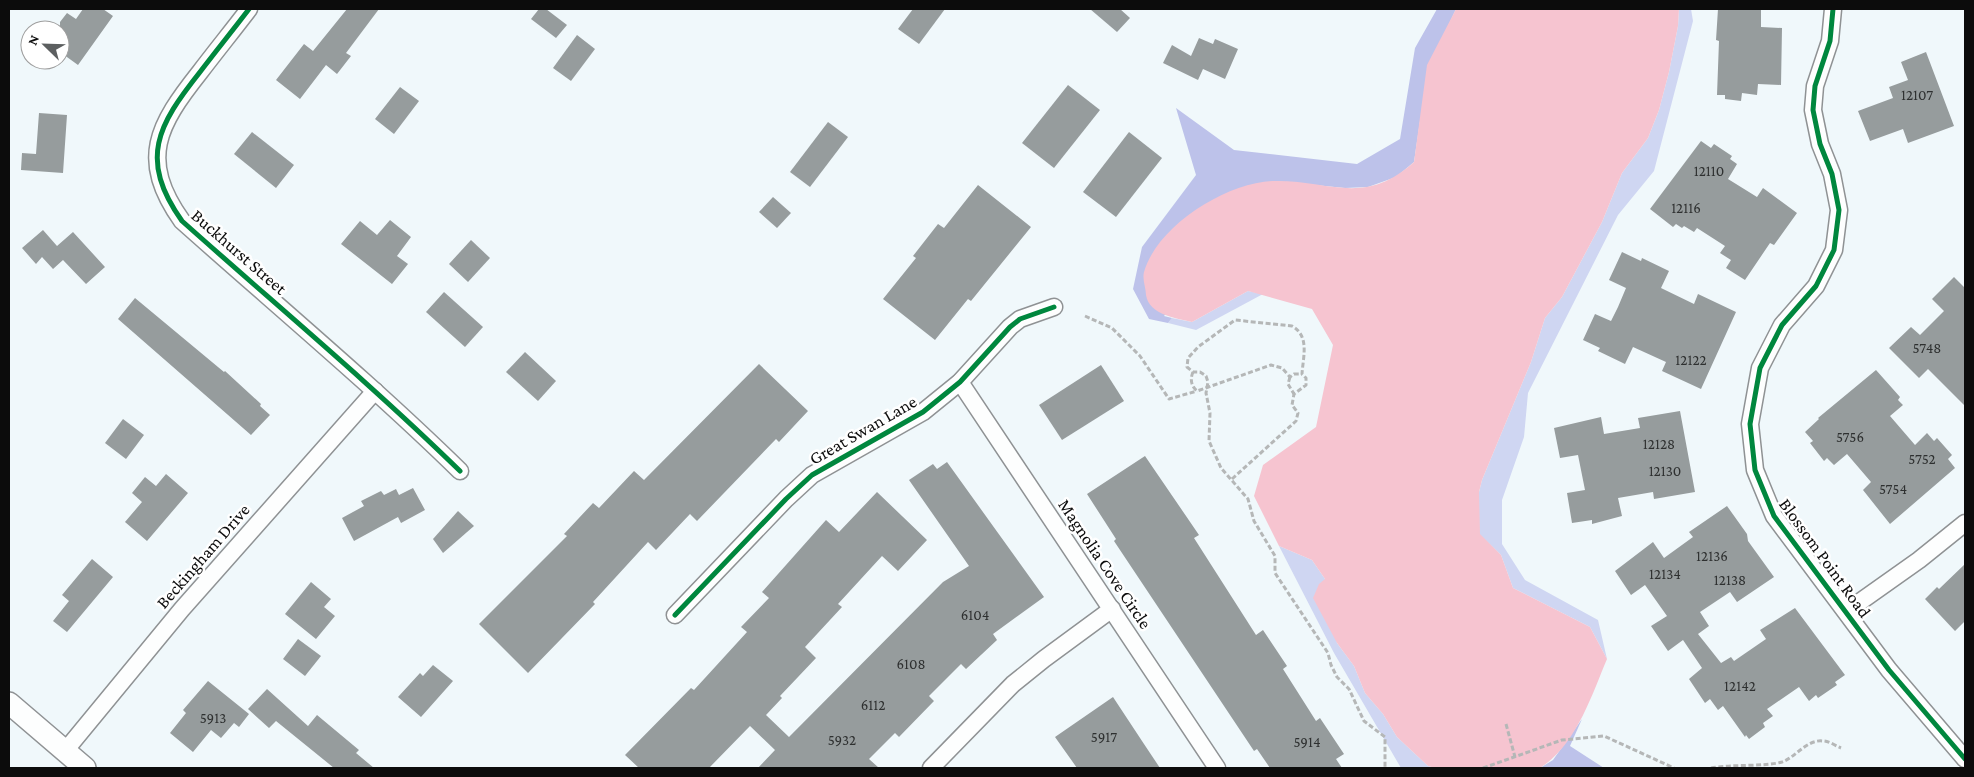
<svg xmlns="http://www.w3.org/2000/svg" width="1974" height="777" font-family="'Crimson Pro',serif">
<style>
.green{fill:#cfd6f2}
.forest{fill:#bdc2ea}
.water{fill:#f6c4d0}
.building{fill:#969c9d}
.lines{fill:none;stroke-linecap:round;stroke-linejoin:round}
.minor-casing{stroke:#8f9294;stroke-width:19}
.tertiary-casing{stroke:#8f9294;stroke-width:24}
.path{stroke:#b5b7b7;stroke-width:3;stroke-dasharray:5 2.5;stroke-linecap:butt}
.minor{stroke:#fdfefe;stroke-width:16}
.tertiary{stroke:#fdfefe;stroke-width:21}
.cycleway-casing{stroke:#fff;stroke-width:8}
.cycleway{stroke:#00873e;stroke-width:5}
.labels{text-anchor:middle;stroke-width:5;stroke-linejoin:round;paint-order:stroke}
.number-label{font-size:15px;fill:#2e3030}
.street-label{font-size:18px;fill:#0c0c0c;stroke:#fff}
</style>
<rect width="100%" height="100%" fill="#f0f8fb"/>
<g class="green">
<polygon points="1679,9 1691,9 1693,21 1654,171 1618,215 1528,393 1524,437 1502,500 1502,544 1525,580 1598,620 1607,659 1590,627 1513,588 1501,555 1479,534 1479,492 1482,480 1531,362 1545,318 1562,297 1602,222 1622,173 1648,138 1659,110 1669,72 1678,26"/>
<polygon points="1248,291 1263,294 1196,330 1168,323 1172,318 1192,322"/>
<polygon points="1279,546 1312,560 1325,579 1337,643 1354,666 1365,693 1383,714 1397,737 1428,766 1435,768 1401,768 1334,653"/>
</g>
<g class="forest">
<polygon points="1437,9 1456,9 1448,26 1420,121 1414,162 1396,177 1368,187 1345,188 1274,181 1164,316 1172,318 1168,323 1149,319 1133,289 1142,247 1196,175 1176,108 1234,150 1357,164 1400,139 1415,48"/>
<polygon points="1582,719 1570,746 1604,768 1540,768 1553,760"/>
</g>
<path class="water" d="M1456 9H1679L1678 26 1669 72 1659 110 1648 138 1622 173 1602 222 1562 297 1545 318 1531 362 1482 480 1479 492 1480 534 1501 555 1513 588 1590 627 1607 659C1591 697 1576 745 1540 768H1435L1428 766 1397 737 1383 714 1365 693 1354 666 1337 643 1313 598 1319 584 1325 579 1312 560 1279 546 1254 496 1263 465 1316 427 1333 345 1312 309 1248 291 1192 322C1176 318 1149 315 1146 295 1146 288 1142 279 1144 272 1157 226 1227 182 1274 181 1330 180 1364 207 1414 162L1427 65Z"/>
<g class="building">
<polygon points="83,9 103,9 113,16 78,65 60,52 60,22 67,13 76,19"/>
<polygon points="347,9 379,9 346,53 351,56 337,74 326,65 300,99 276,80 304,44 313,51"/>
<polygon points="539,9 546,9 567,25 556,38 531,19"/>
<polygon points="913,9 945,9 919,44 898,29"/>
<polygon points="1090,9 1120,9 1130,18 1117,32"/>
<polygon points="1718,9 1761,9 1761,27 1782,28 1781,85 1758,84 1757,95 1742,93 1741,101 1725,99 1725,95 1717,95 1719,41 1716,40"/>
<polygon points="577,35 595,49 571,81 553,68"/>
<polygon points="1199,38 1213,44 1215,39 1238,49 1225,79 1203,69 1198,80 1163,63 1172,45 1191,56"/>
<polygon points="1926,52 1954,126 1908,143 1903,129 1870,141 1858,111 1893,98 1889,87 1908,80 1901,62"/>
<polygon points="1068,85 1100,110 1054,168 1022,143"/>
<polygon points="400,87 419,101 394,134 375,119"/>
<polygon points="39,113 67,115 63,173 21,170 22,153 36,154"/>
<polygon points="828,122 848,137 810,187 790,172"/>
<polygon points="252,132 294,165 276,188 234,154"/>
<polygon points="1129,132 1162,158 1116,217 1083,192"/>
<polygon points="1701,141 1711,148 1714,144 1732,156 1730,159 1737,164 1728,179 1757,197 1763,188 1797,213 1774,245 1770,243 1745,280 1726,268 1731,260 1720,253 1725,246 1697,228 1694,232 1684,226 1682,228 1676,224 1673,227 1650,209"/>
<polygon points="978,185 1031,227 971,301 968,299 935,340 883,299 916,258 913,256 938,224 944,228"/>
<polygon points="773,197 791,213 777,228 759,212"/>
<polygon points="390,220 411,237 397,256 408,264 392,284 341,244 360,221 377,235"/>
<polygon points="43,230 57,246 73,232 105,267 86,284 63,260 53,269 42,257 36,264 22,248"/>
<polygon points="471,240 490,258 468,282 449,264"/>
<polygon points="1622,252 1641,261 1642,258 1669,271 1661,288 1694,304 1698,294 1736,312 1701,389 1662,371 1666,362 1633,347 1625,364 1598,351 1600,348 1583,340 1595,314 1611,321 1618,307 1626,288 1609,280"/>
<polygon points="1954,277 1965,288 1965,406 1928,369 1919,378 1889,348 1911,327 1920,335 1944,311 1932,299"/>
<polygon points="444,292 483,327 465,347 426,312"/>
<polygon points="135,298 224,372 225,371 261,404 260,406 270,415 251,435 118,319"/>
<polygon points="525,352 556,381 538,401 506,372"/>
<polygon points="759,364 808,411 779,442 776,439 697,521 690,514 656,550 648,542 593,602 595,604 528,673 479,624 567,536 564,534 593,503 599,508 634,471 644,480"/>
<polygon points="1101,365 1124,401 1062,440 1039,405"/>
<polygon points="1876,370 1900,397 1898,400 1903,405 1890,416 1915,445 1927,433 1934,441 1937,438 1952,455 1948,459 1955,468 1890,524 1863,490 1871,482 1847,454 1834,465 1827,458 1824,461 1810,443 1813,441 1805,432 1819,419 1818,418"/>
<polygon points="1680,411 1695,492 1654,499 1653,492 1618,498 1622,516 1592,524 1592,520 1572,523 1567,493 1585,490 1578,455 1560,458 1554,428 1601,417 1604,434 1640,428 1638,418"/>
<polygon points="123,419 144,435 126,459 105,443"/>
<polygon points="1145,456 1199,535 1194,538 1256,635 1263,630 1287,666 1283,669 1316,721 1320,718 1344,754 1336,759 1342,768 1270,768 1257,749 1254,751 1114,541 1116,539 1087,494"/>
<polygon points="947,462 1044,597 993,634 997,640 966,669 961,664 929,696 934,701 899,737 895,733 869,759 879,768 758,768 775,750 750,726 709,768 639,768 625,755 691,688 694,690 747,632 741,627 769,598 762,592 826,520 839,532 877,492 927,540 898,571 882,556 838,604 842,607 805,647 816,658 780,696 782,698 766,715 789,737 943,582 969,566 909,480 933,464 937,469"/>
<polygon points="166,474 188,493 147,541 125,522 142,502 132,493 145,477 156,486"/>
<polygon points="413,488 425,510 401,523 398,517 354,541 342,518 364,506 361,501 381,491 384,495 396,489 399,495"/>
<polygon points="1727,506 1747,534 1748,541 1774,577 1737,602 1730,592 1700,612 1709,626 1698,634 1721,663 1731,657 1734,661 1766,639 1760,630 1795,608 1845,675 1835,682 1837,685 1818,698 1816,695 1809,701 1799,687 1767,709 1773,716 1763,723 1765,727 1749,739 1746,735 1745,737 1723,706 1718,710 1710,699 1705,703 1689,679 1702,668 1683,640 1668,651 1651,626 1667,616 1645,585 1631,595 1615,571 1653,542 1664,558 1693,537 1689,532"/>
<polygon points="458,511 474,526 443,553 433,539"/>
<polygon points="92,559 113,577 67,632 53,621 69,601 62,595"/>
<polygon points="1965,564 1965,621 1955,631 1925,599 1937,587 1939,589"/>
<polygon points="311,582 331,599 324,607 335,616 316,639 285,614"/>
<polygon points="298,639 321,656 305,676 283,659"/>
<polygon points="433,665 453,681 421,717 398,697 420,673 423,676"/>
<polygon points="208,681 249,714 239,727 234,723 221,738 211,730 193,752 170,733 186,713 183,710"/>
<polygon points="267,689 308,726 317,715 359,750 356,753 374,768 334,768 276,721 269,728 248,709"/>
<polygon points="1113,697 1142,741 1160,768 1077,768 1055,737"/>
</g>
<g class="lines">
<g class="minor-casing">
<g id="minor">
<path d="M249 9C233 30 216 51 200 72 158 125 138 159 182 221 275 304 371 384 460 471"/>
<polyline points="1833,9 1830,41 1815,86 1813,110 1820,144 1832,174 1839,210 1834,250 1816,286 1782,325 1760,368 1750,424 1755,470 1774,516 1889,670 1965,759"/>
<polyline points="960,382 1217,768"/>
<polyline points="1847,611 1919,560 1965,523"/>
<polyline points="675,615 786,499 812,475 923,412 960,382 1010,327 1020,319 1054,307"/>
<polyline points="65,751 182,609 375,391"/>
<polyline points="931,768 1013,684 1044,659 1112,609"/>
</g>
</g>
<g class="tertiary-casing">
<polyline id="tertiary" points="9,703 85,768"/>
</g>
<g class="path">
<polyline points="1085,316 1112,328 1140,356 1169,399 1197,391"/>
<path d="M1193 372C1190 379 1191 386 1197 391L1271 365 1282 368 1290 377 1294 374H1302"/>
<polyline points="1290,377 1288,384 1294,394"/>
<path d="M1232 479 1296 421 1298 413 1292 405 1294 394 1306 385V378L1302 374C1303 357 1310 336 1292 326L1235 320 1198 347 1188 358 1187 367 1193 372H1200L1206 376 1208 382 1206 393 1210 413 1209 441 1221 468 1248 499 1254 521 1275 556V573L1328 653 1331 665 1337 677 1349 689 1364 721 1385 737V768"/>
<polyline points="1506,724 1515,757"/>
<polyline points="1483,768 1562,740 1604,736 1674,768"/>
<path d="M1711 768C1732 764 1765 767 1782 762 1796 757 1807 739 1823 741 1829 741 1836 746 1841 748"/>
</g>
<use href="#minor" class="minor"/>
<use href="#tertiary" class="tertiary"/>
<g class="cycleway-casing">
<g id="cycleway">
<path d="M249 9C233 30 216 51 200 72 158 125 138 159 182 221 275 304 371 384 460 471"/>
<polyline points="1833,9 1830,41 1815,86 1813,110 1820,144 1832,174 1839,210 1834,250 1816,286 1782,325 1760,368 1750,424 1755,470 1774,516 1889,670 1965,759"/>
<polyline points="675,615 786,499 812,475 923,412 960,382 1010,327 1020,319 1054,307"/>
</g>
</g>
<use href="#cycleway" class="cycleway"/>
</g>
<g class="labels">
<g class="number-label">
<text x="1917" y="100">12107</text>
<text x="1709" y="176">12110</text>
<text x="1686" y="213">12116</text>
<text x="1927" y="353">5748</text>
<text x="1691" y="365">12122</text>
<text x="1850" y="442">5756</text>
<text x="1659" y="449">12128</text>
<text x="1922" y="464">5752</text>
<text x="1665" y="476">12130</text>
<text x="1893" y="494">5754</text>
<text x="1712" y="561">12136</text>
<text x="1665" y="579">12134</text>
<text x="1730" y="585">12138</text>
<text x="975" y="620">6104</text>
<text x="911" y="669">6108</text>
<text x="1740" y="691">12142</text>
<text x="873" y="710">6112</text>
<text x="213" y="723">5913</text>
<text x="1104" y="742">5917</text>
<text x="842" y="745">5932</text>
<text x="1307" y="747">5914</text>
</g>
<g class="street-label">
<text transform="translate(239 252) rotate(41)" y="6">Buckhurst Street</text>
<text transform="translate(863 430) rotate(-30)" y="6">Great Swan Lane</text>
<text transform="translate(203 556) rotate(-49)" y="6">Beckingham Drive</text>
<text transform="translate(1825 558) rotate(54)" y="6">Blossom Point Road</text>
<text transform="translate(1105 564) rotate(56)" y="6">Magnolia Cove Circle</text>
</g>
</g>
<rect width="1974" height="777" fill="none" stroke="#0c0c0c" stroke-width="20"/>
<g transform="translate(45 45) rotate(293)"><circle r="24" fill="#ffffff" stroke="#9e9e9e"/>
<path d="M0-4L9 19L0 12L-9 19Z" fill="#5c5f60"/>
<text y="-8" font-size="14" font-weight="bold" text-anchor="middle" fill="#0c0c0c">N</text>
</g>
</svg>
